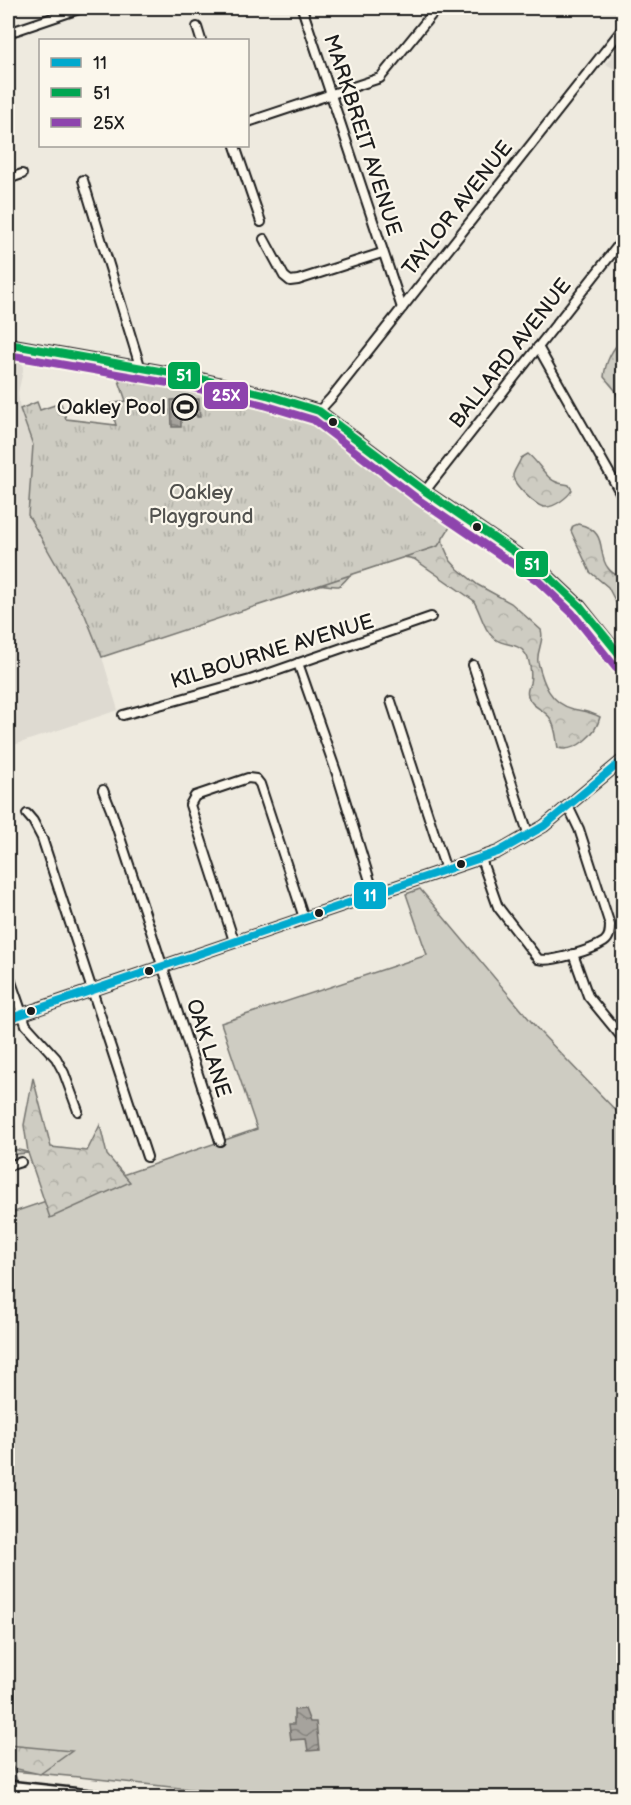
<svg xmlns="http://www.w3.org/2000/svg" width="631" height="1805" font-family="'Balsamiq Sans',sans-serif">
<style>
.built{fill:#dedad1}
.grass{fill:#ceccc2;stroke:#75746f;stroke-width:1.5}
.forest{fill:url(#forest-crowns);stroke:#75746f;stroke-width:1.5}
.park{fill:url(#park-tufts);stroke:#75746f;stroke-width:1.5}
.water{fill:url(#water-waves);stroke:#6f6d69;stroke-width:1.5}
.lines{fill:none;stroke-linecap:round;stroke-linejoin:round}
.minor-casing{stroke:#1c1c1c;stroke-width:12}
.tertiary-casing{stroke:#1c1c1c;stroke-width:14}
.minor{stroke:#fbf7ec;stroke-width:8}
.tertiary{stroke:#fbf7ec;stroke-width:9}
.bus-1-casing{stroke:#fbf7ec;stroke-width:12}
.bus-2-casing{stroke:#fbf7ec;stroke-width:12}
.bus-3-casing{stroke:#fbf7ec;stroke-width:12}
.bus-1{stroke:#00a9ce;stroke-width:8}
.bus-2{stroke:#00a651;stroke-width:8}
.bus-3{stroke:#8e44ad;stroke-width:8}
.bus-dot{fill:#1c1c1c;stroke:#fbf7ec;stroke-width:2}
.labels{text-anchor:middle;stroke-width:4.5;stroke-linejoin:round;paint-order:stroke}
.street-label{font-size:21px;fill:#1c1c1c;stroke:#fbf7ec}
.poi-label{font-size:21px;fill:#1c1c1c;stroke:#fbf7ec;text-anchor:end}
.park-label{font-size:21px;fill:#51514e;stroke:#fbf7ec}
.line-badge{stroke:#fbf7ec;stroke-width:2}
.badge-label{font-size:16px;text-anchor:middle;font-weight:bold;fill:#fff}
</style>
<defs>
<pattern id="forest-crowns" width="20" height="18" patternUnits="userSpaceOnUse" patternTransform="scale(1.5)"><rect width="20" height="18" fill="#ceccc2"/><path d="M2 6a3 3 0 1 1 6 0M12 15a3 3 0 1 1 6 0" fill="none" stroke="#b0afa6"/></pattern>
<pattern id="park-tufts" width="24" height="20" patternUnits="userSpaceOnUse" patternTransform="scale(1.5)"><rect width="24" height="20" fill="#ceccc2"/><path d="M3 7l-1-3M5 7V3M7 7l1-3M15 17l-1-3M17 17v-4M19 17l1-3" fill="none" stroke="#b0afa6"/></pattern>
<pattern id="water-waves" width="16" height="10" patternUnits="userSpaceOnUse" patternTransform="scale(1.5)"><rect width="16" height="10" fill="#a6a39d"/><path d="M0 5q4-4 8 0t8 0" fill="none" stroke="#86847f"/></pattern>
</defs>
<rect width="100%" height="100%" fill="#eeeadf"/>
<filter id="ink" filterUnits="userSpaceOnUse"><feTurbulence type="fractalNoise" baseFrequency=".0167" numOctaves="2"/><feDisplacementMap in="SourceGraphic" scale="12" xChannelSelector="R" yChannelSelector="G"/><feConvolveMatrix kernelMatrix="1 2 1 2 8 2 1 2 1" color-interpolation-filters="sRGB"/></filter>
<g filter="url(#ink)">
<g class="built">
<polygon points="623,41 623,74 606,64"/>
<polygon points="8,344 22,346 23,371 18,393 20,409 33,445 34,527 85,615 102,657 118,710 8,747"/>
</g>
<polygon class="grass" points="420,889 540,1032 623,1118 623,1797 273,1798 79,1777 13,1771 8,1752 8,1214 257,1129 221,1023 427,955 406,894"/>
<g class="forest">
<path d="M623 340V411L615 390 604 377C605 364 612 347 623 340Z"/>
<path d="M528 454C539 462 546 480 559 483 562 484 566 484 569 485L572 490C568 497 554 508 545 507 537 507 512 484 513 475 514 470 519 464 521 458Z"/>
<path d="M332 506 360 526 384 534 413 523 428 513 441 522 443 544 450 560 458 569 478 585 511 603 541 630C545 641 536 651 538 662 543 683 550 703 573 709 583 711 592 712 600 717 596 734 576 753 558 748 556 738 556 727 550 718 544 709 531 707 528 696 526 691 529 687 530 683 532 674 530 658 524 652 518 643 504 646 495 639 483 630 481 612 473 600L414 559C402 556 372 554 362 561 353 568 350 578 339 586 323 587 313 580 296 585 272 593 251 615 225 611L231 585 228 523 311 520Z"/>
<path d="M578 524C610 531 596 554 608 568 611 573 618 576 623 579V616L608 587 590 572 571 531 573 526Z"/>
<polygon points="33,1078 51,1147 87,1151 100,1125 107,1155 130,1182 50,1218 28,1153 8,1155 8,1148 28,1152 24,1125"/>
<polygon points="8,1744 8,1745 72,1751 40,1774 8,1767"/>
</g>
<g class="park">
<polygon points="115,369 201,386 305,413 334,430 408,486 455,519 438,546 102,657 85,615 28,515 33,445 20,409 37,402 40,410 61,403 66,419 116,425 110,404 126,401"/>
<polygon points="8,1752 22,1797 8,1797"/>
</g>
<g class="water">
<polygon points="199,399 200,417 197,417 197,415 181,415 181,427 172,427 171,400"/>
<polygon points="305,1709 310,1722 316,1722 319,1750 308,1751 306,1739 291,1740 289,1724 294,1724 294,1710"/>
</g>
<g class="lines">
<g class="minor-casing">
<g id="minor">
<polyline points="302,8 402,308"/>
<polyline points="197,27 201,40"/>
<polyline points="8,33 82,8"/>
<polyline points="248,122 380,78 437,8"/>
<polyline points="235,146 261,222"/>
<polyline points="8,179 22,174"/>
<polyline points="83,180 140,366"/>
<polyline points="264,239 284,276 290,281 298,280 382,253"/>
<polyline points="538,347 624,499"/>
<polyline points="319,411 331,398 624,27"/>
<polyline points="425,491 624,238"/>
<polyline points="298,663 338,777 374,894"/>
<polyline points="473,665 529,836"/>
<polyline points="391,701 446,870"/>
<polyline points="123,715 250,680 431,617"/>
<polyline points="103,790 111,810 220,1141"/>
<polyline points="27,814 33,821 42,838 147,1157"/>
<path d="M481 859 498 907 538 959C550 963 592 950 604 942 610 938 610 931 610 925L579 829 568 806"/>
<polyline points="234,941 190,805 195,796 248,778 256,779 260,784 304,918"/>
<polyline points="573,954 588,996 624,1040"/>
<polyline points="8,973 26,1025 56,1058 64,1073 78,1111"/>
<polyline points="8,1166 21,1162"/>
</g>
</g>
<g class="tertiary-casing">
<g id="tertiary">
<polyline points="8,344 193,377 267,395 319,411 425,491 545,573 580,606 624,661"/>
<polyline points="8,1019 498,852 544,826 624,759"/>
<polyline points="8,1786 116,1798"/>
</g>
</g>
<use href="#minor" class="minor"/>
<use href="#tertiary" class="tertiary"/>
<g class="bus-1-casing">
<polyline id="bus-1" points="8,1019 498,852 544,826 624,759"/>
</g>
<g class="bus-2-casing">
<polyline id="bus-2" points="8,344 193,377 267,395 319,411 425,491 545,573 580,606 624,660"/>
</g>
<g class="bus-3-casing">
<polyline id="bus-3" points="8,355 191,387 264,405 314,420 419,500 538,581 572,613 616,668"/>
</g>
<use href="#bus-1" class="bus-1"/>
<use href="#bus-2" class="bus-2"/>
<use href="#bus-3" class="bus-3"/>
</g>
</g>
<defs>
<g id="stadium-ring" transform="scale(1.35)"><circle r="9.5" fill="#fbf7ec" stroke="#1c1c1c" stroke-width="1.5"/><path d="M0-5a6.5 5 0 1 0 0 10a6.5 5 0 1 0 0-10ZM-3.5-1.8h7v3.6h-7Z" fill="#1c1c1c"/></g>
</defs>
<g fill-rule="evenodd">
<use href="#stadium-ring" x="185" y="407"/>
</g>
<g class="bus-dot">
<circle cx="333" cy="422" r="5"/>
<circle cx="477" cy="527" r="5"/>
<circle cx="461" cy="864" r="5"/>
<circle cx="319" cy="913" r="5"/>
<circle cx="149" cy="971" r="5"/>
<circle cx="31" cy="1011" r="5"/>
</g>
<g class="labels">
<g class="street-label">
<text transform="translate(363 135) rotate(72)" y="7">MARKBREIT AVENUE</text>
<text transform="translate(457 208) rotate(-52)" y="7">TAYLOR AVENUE</text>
<text transform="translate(510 353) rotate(-52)" y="7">BALLARD AVENUE</text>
<text transform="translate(272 651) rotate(-17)" y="7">KILBOURNE AVENUE</text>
<text transform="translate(209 1048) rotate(72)" y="7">OAK LANE</text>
</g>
<g class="poi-label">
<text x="166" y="414">Oakley Pool</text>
</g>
<g class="park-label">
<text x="201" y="499">Oakley<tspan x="201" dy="24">Playground</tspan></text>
</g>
</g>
<g class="line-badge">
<rect x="167" y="361" width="34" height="29" rx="6" fill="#00a651"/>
<rect x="203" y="381" width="46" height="29" rx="6" fill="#8e44ad"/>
<rect x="515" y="550" width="34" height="28" rx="6" fill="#00a651"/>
<rect x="353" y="881" width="34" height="29" rx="6" fill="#00a9ce"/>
</g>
<g class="badge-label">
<text x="184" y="381">51</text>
<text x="226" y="401">25X</text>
<text x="532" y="570">51</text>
<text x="370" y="901">11</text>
</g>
<rect width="631" height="1805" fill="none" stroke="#fbf7ec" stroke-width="30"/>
<rect x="15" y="15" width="601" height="1775" fill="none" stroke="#1c1c1c" stroke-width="2" filter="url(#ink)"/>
<rect x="39" y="39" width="210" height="108" fill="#fbf7ec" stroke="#a29f99" stroke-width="1.5"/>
<rect x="51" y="58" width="30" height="9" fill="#00a9ce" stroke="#a29f99" stroke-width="1.5"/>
<text x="93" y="69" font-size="18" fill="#1c1c1c">11</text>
<rect x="51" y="88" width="30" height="9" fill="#00a651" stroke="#a29f99" stroke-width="1.5"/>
<text x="93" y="99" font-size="18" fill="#1c1c1c">51</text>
<rect x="51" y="118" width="30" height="9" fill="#8e44ad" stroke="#a29f99" stroke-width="1.5"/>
<text x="93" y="129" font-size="18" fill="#1c1c1c">25X</text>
</svg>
